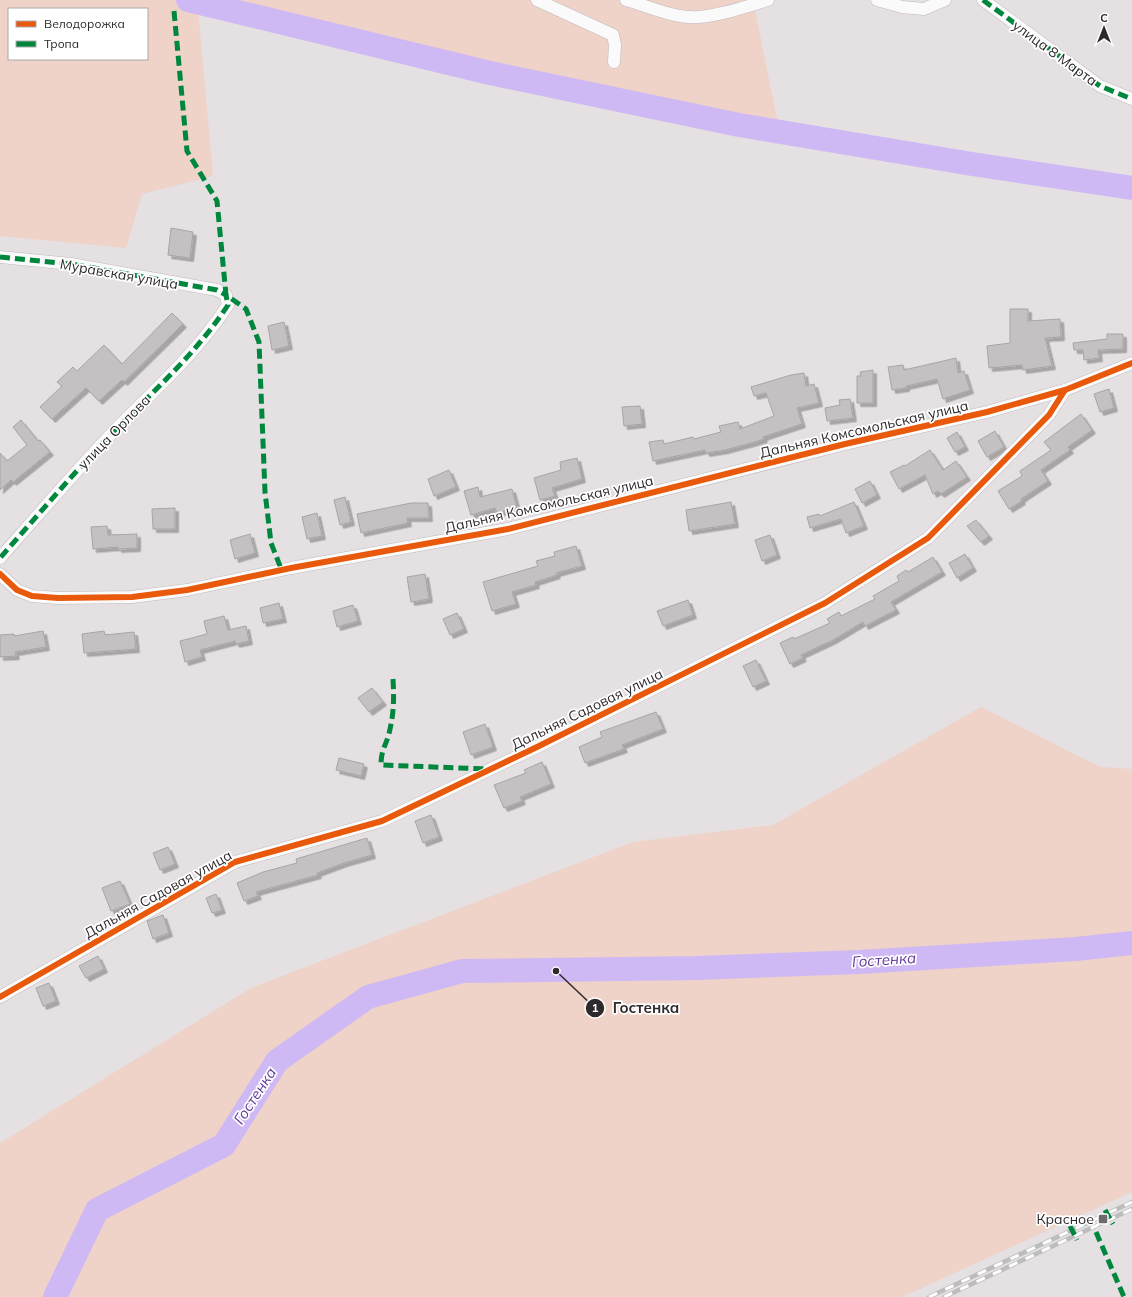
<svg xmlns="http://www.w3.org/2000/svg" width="1132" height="1297" font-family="Mulish,sans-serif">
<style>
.green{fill:#efd2c8;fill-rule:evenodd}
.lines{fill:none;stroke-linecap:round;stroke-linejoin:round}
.river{stroke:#cfb9f4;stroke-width:24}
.building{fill:#c4c1c3;stroke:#a8a4a7;filter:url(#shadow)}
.street-casing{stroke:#bebabc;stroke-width:13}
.street{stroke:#fbfafb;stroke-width:12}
.rail-casing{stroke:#bebdbd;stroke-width:4.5}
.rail{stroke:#fff;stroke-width:3;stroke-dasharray:9;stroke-linecap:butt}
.quiet{stroke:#00873e;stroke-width:5;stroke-dasharray:10 5;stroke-linecap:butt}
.cycleway-casing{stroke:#fff;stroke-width:8}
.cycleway{stroke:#e8590c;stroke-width:6}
.poi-dot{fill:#6e696b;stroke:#fff;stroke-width:1.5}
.labels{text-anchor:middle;stroke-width:3.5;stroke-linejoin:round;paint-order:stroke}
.street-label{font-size:14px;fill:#2e292b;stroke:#fff}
.poi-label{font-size:14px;fill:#2e292b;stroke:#fff;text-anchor:end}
.water-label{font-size:15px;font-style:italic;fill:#623b9a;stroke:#fff}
.leader{fill:none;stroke:#2e292b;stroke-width:1.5}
.callout-dot{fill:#2e292b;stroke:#fff;stroke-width:1.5}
.mark-label{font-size:12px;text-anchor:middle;font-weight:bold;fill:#fff}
.callout-label{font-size:15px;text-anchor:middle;font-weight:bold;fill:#2e292b;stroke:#fff;stroke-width:3.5;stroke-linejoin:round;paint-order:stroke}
</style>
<defs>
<filter id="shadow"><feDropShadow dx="3.5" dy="3.5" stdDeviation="0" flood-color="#0004"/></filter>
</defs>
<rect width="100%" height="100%" fill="#e5e0e2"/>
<g class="green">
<path d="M0 0H753L779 129 198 9 213 176 142 194 126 248 0 236ZM9 9H147V59H9Z"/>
<polygon points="981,707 1100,767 1132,769 1132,1192 902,1297 0,1297 0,1143 251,988 633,842 773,825"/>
</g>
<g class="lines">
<g class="river">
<polyline points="188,0 490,73 739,125 972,164 1132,188"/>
<polyline points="55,1297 97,1210 224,1145 277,1061 368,997 462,971 697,968 859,962 1076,949 1132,943"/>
</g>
</g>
<g class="building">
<polygon points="171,228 193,232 190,258 168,255"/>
<polygon points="1010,309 1028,309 1028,321 1060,319 1061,337 1045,338 1052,366 1023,370 1022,365 989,368 987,346 1010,343"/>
<polygon points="172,313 183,324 124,382 122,380 99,401 86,388 52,419 40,407 62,386 57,382 73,367 77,371 104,345 122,364"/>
<polygon points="284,322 289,346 272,350 268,326"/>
<polygon points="1107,334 1123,334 1123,349 1098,350 1099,358 1084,360 1083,350 1074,350 1073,343 1107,339"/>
<polygon points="956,358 958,373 964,371 970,390 943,399 937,379 906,386 906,388 892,390 888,367 903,365 904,370"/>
<polygon points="873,370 873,403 857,403 857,376 861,376 860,372"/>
<polygon points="804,373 806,386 814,384 819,403 797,408 802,424 763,437 764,439 751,443 725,450 706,453 705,450 653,461 649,442 663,440 664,444 693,437 694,439 721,432 719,426 738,422 740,429 774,416 766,393 754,396 751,387 791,375"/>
<polygon points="1109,389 1114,408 1100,412 1094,394"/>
<polygon points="850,399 853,418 827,421 825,408 840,405 839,400"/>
<polygon points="640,406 642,424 624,426 622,407"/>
<polygon points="1081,414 1092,430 1068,447 1070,450 1041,470 1048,481 1021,499 1022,501 1009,509 998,491 1022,476 1020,471 1051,450 1044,442"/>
<polygon points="21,420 38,441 40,440 50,452 13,482 11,480 0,490 0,453 7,461 27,445 13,427"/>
<polygon points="995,431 1004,447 987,457 978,441"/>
<polygon points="957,432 965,447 955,452 947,438"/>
<polygon points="930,450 943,470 956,461 967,477 941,494 938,491 933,494 925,475 899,489 890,472 904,465 905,466"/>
<polygon points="577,458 582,479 552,488 555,496 540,500 534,478 561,470 560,462"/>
<polygon points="449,470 456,487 434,496 428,479"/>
<polygon points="870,481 877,495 862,503 855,489"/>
<polygon points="478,487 480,497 512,489 517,508 497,513 495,508 471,515 464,491"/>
<polygon points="345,497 351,522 340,525 334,500"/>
<polygon points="731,502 735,524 689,531 686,510"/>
<polygon points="854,502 864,526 846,533 841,519 810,528 807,517 819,514 820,516"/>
<polygon points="411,503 428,503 429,518 407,518 408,523 361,533 357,514"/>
<polygon points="175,508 175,529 153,529 152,509"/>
<polygon points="317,513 322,536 307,539 302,517"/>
<polygon points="976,520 989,536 981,542 967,526"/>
<polygon points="107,526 108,535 137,534 137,548 118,549 118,547 93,549 91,527"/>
<polygon points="250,534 255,553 235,559 230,540"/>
<polygon points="770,535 777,555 762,561 755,540"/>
<polygon points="576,546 582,566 556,573 557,575 535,582 536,585 512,592 516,604 492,611 483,582 538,566 536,561 555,556 554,552"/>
<polygon points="965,554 973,568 957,578 949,563"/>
<polygon points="933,557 942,572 891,602 896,610 865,626 863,622 833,640 801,655 803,658 790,664 780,643 793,637 794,639 830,623 827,619 839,612 841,616 875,599 873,596 899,581 897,576 906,570 908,572"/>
<polygon points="425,574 429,599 411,602 407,577"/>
<polygon points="688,600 693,615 663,626 657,611"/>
<polygon points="279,603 283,619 263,623 260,608"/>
<polygon points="353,605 358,621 337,627 333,611"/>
<polygon points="457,613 464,629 450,635 443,619"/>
<polygon points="224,616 228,630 246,626 249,641 236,644 235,641 200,650 202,657 185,662 180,641 207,634 204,621"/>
<polygon points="43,631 46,647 15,652 16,656 0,657 0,635 14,634 14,636"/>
<polygon points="104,631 105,635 134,632 136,649 84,653 82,634"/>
<polygon points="756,660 766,681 753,687 743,666"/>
<polygon points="372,688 383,702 369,712 358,698"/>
<polygon points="656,712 663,729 622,745 624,749 585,763 579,747 602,737 600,732"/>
<polygon points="485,724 493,747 471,755 463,732"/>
<polygon points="339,758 364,764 361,776 336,770"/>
<polygon points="542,762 551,784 520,797 522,801 504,808 494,785 526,773 524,770"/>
<polygon points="431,815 439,837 423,843 415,821"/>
<polygon points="367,838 372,855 344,863 317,873 318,875 256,892 258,896 244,901 237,883 263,872 297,863 296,859"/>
<polygon points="168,847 175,864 160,870 153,853"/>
<polygon points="120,881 130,904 111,911 102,888"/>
<polygon points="216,894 222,910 212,913 206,898"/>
<polygon points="163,915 169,933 153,939 147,921"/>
<polygon points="98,956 104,969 86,978 79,966"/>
<polygon points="49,983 56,1001 43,1006 36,988"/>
</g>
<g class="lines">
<g class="street-casing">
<g id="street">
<polyline points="537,0 613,35 615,45 614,62"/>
<path d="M626 0C648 6 675 19 699 17 722 15 745 7 768 0"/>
<polyline points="877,0 902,7 924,9 945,0"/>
<polyline points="983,0 1100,86 1132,99"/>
<path d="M0 257 71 264 217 290 226 295 228 305C198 351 157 388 118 427 77 469 39 514 0 558"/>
<polyline points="0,574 17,590 32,596 58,598 132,597 187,590 291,568 508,529 845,444 987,412 1065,390 1132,363"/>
<polyline points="0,997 235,862 382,821 537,747 825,603 928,538 1049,415 1065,390"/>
</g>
</g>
<use href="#street" class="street"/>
<g class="rail-casing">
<g id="rail">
<polyline points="929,1297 1132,1202"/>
<polyline points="944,1297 1132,1209"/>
</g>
</g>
<use href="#rail" class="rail"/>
<g class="quiet">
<polyline points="983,0 1100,86 1132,99"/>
<polyline points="174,11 187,151 217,201 226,295 246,309 259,342 265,492 271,543 282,571"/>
<path d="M0 257 71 264 217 290 226 295 228 305C198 351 157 388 118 427 77 469 39 514 0 558"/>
<path d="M393 679C394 697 394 712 390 729 387 745 381 748 381 765L487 769"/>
<polyline points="1105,1210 1113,1224"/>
<polyline points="1070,1226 1077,1240"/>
<polyline points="1096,1232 1124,1297"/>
</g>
<g class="cycleway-casing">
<g id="cycleway">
<polyline points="0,574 17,590 32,596 58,598 132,597 187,590 291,568 508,529 845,444 987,412 1065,390 1132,363"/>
<polyline points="0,997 235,862 382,821 537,747 825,603 928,538 1049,415 1065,390"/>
</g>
</g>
<use href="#cycleway" class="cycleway"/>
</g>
<rect class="poi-dot" x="1098" y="1214" width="10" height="10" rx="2"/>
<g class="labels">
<g class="street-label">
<text transform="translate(1055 53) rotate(36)" y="5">улица 8 Марта</text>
<text transform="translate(119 274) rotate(10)" y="5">Муравская улица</text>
<text transform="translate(864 429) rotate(-13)" y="5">Дальняя Комсомольская улица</text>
<text transform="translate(114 432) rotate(-46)" y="5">улица Орлова</text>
<text transform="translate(549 504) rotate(-13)" y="5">Дальняя Комсомольская улица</text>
<text transform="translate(587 709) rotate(-26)" y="5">Дальняя Садовая улица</text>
<text transform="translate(158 894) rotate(-29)" y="5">Дальняя Садовая улица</text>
</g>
<g class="poi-label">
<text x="1094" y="1224">Красное</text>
</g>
<g class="water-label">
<text transform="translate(884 960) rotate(-4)" y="5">Гостенка</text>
<text transform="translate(255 1096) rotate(-57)" y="5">Гостенка</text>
</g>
</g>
<path class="leader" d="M556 971L595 1008"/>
<g class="callout-dot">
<circle cx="556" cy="971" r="4"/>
<circle cx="595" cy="1008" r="10"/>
</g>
<g class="mark-label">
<text x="595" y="1012">1</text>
</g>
<g class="callout-label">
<text x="646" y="1013">Гостенка</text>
</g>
<rect x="8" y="8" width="140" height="52" fill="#ffffff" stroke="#aba9aa"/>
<rect x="16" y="21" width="20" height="6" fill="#e8590c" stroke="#aba9aa"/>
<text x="44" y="28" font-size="12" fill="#2e292b">Велодорожка</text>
<rect x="16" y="41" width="20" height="6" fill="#00873e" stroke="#aba9aa"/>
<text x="44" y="48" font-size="12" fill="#2e292b">Тропа</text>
<g transform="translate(1104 28)" stroke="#ffffff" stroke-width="3" paint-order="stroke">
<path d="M0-3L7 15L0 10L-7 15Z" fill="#2e292b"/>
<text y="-6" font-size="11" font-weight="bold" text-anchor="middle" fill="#2e292b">С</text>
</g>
</svg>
